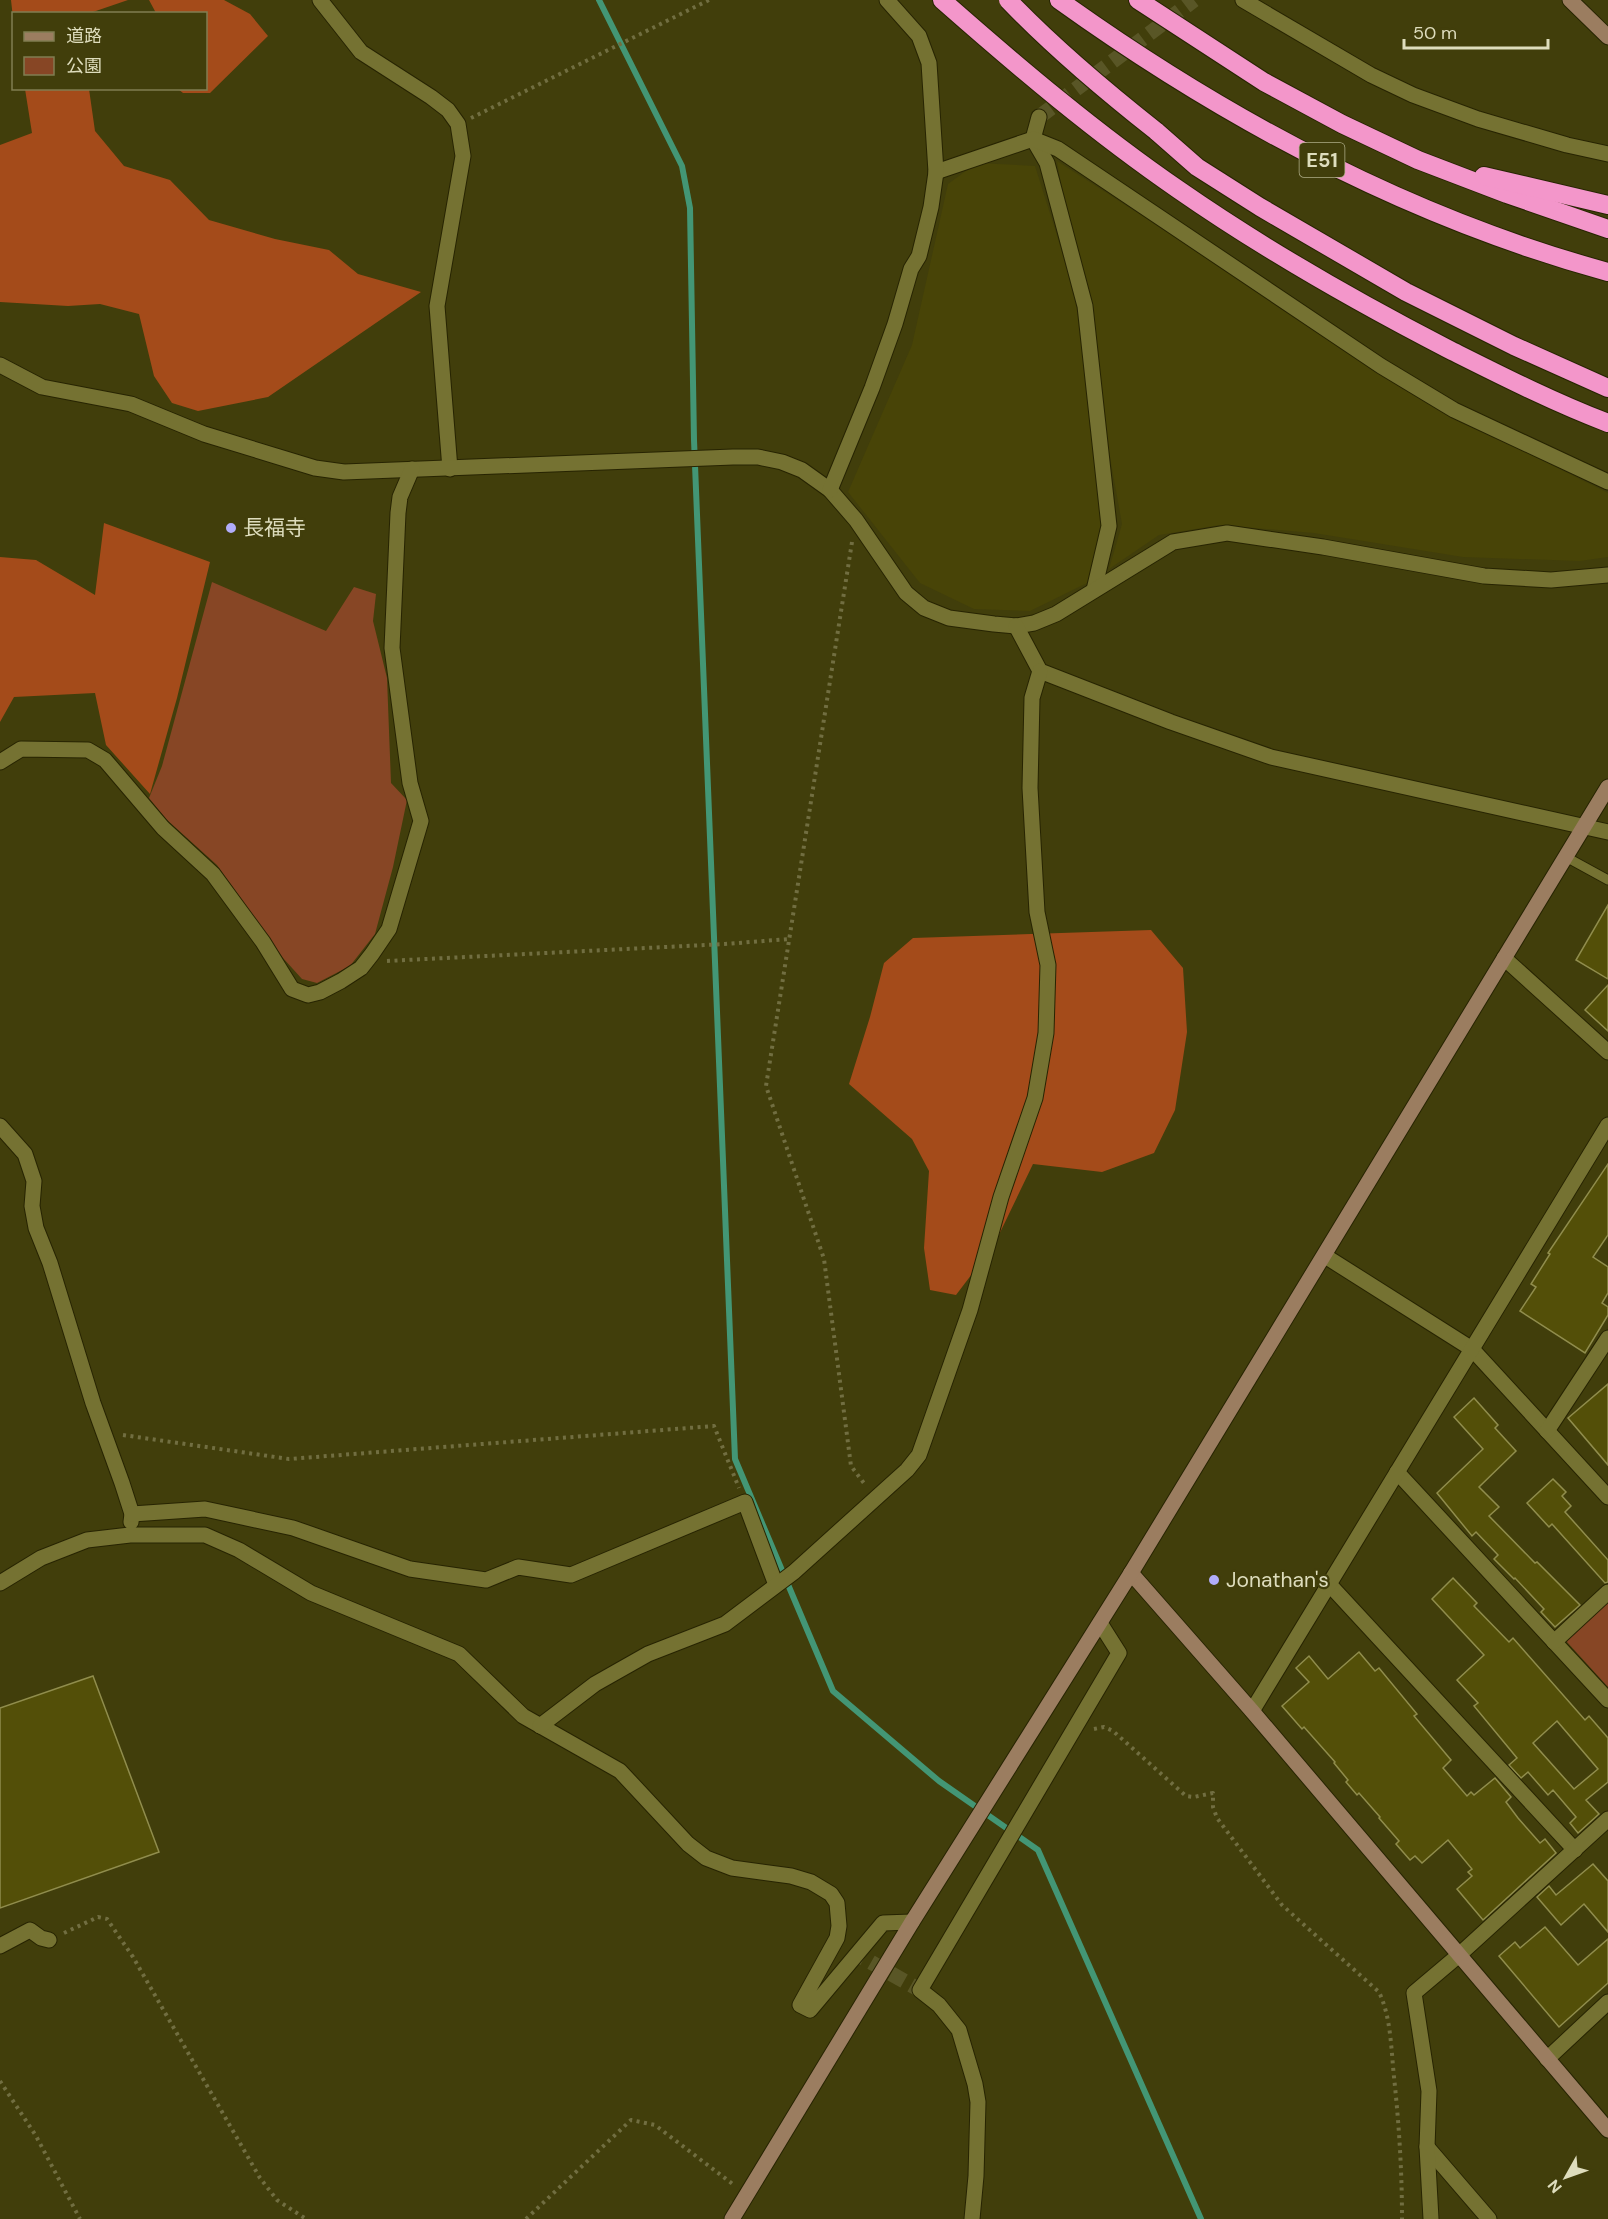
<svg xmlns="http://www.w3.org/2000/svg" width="1608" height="2219" font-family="'DM Sans','Noto Sans JP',sans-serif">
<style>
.built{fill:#484407}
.green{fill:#874625}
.forest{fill:#a44b1a}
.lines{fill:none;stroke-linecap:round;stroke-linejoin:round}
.stream{stroke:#439675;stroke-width:6}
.building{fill:#534f08;stroke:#908d4d;stroke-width:1.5;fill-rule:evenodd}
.street-tunnel{stroke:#595626;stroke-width:15;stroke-dasharray:15 8;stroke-linecap:butt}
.lane-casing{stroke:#272402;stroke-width:11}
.street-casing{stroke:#272402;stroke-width:17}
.secondary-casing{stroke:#272402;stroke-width:17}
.highway-casing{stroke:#272402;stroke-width:20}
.path{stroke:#716e41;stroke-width:4;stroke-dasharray:3 4.5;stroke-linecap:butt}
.lane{stroke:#757232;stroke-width:9}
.street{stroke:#757232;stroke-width:15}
.secondary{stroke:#9b7d60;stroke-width:15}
.highway{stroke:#f396ca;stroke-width:18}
.highway-bridge-casing{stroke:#272402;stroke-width:20;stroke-linecap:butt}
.highway-bridge{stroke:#f396ca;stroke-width:18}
.poi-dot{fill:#b1adfa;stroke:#413e0b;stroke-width:2}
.labels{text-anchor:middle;stroke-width:4.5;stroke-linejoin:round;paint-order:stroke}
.shield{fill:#413e0b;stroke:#afad88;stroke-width:1.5}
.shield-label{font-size:20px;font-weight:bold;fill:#deddbd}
.poi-label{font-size:21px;fill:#deddbd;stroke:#413e0b;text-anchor:start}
</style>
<rect width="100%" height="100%" fill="#413e0b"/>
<g class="built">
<polygon points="1057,161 1453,416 1608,493 1608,557 1580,561 1463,557 1314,533 1219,525 1159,535 1109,569 1122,524"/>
<polygon points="977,163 1035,166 1077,299 1101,523 1089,582 1030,611 974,609 920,583 848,492 912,345 948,184"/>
</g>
<g class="green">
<polygon points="212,582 326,631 354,587 376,594 373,621 387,678 391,783 407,800 393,867 375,934 350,966 317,983 302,979 283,958 217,865 166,819 149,798 162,766"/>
<polygon points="1608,1598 1608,1687 1567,1642 1569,1634"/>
</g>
<g class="forest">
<polygon points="11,0 128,0 90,13 14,14 13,18"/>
<polygon points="149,0 224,0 250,14 268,36 210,93 183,93 178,89 206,88 206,14 156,13"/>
<polygon points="25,89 89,89 95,131 124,166 170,180 209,220 275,239 329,250 358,274 421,292 268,397 198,411 172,403 154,376 139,314 100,304 68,306 0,302 0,145 32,133"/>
<polygon points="104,523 210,562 177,698 150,794 106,745 95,693 14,697 0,722 0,557 36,560 95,595"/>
<polygon points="1151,930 1183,968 1187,1032 1175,1110 1154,1153 1102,1172 1033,1164 994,1245 956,1295 930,1290 924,1248 929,1171 912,1139 849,1084 870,1017 884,963 913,938"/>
</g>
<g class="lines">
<polyline class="stream" points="599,0 682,166 690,208 694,440 735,1459 833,1691 939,1781 1038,1850 1201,2219"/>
</g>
<g class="building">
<polygon points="1608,905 1608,979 1576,960"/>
<polygon points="1608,985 1608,1031 1585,1010"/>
<polygon points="1608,1164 1608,1235 1593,1257 1608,1267 1608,1293 1602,1303 1608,1307 1608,1315 1585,1353 1520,1311 1536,1287 1531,1284 1550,1254 1548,1253"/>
<polygon points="1608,1384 1608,1465 1568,1418"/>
<polygon points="1474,1398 1498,1425 1495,1428 1516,1451 1479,1487 1499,1507 1489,1516 1535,1563 1537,1562 1580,1605 1555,1627 1541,1612 1544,1609 1515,1578 1514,1579 1494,1559 1498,1555 1476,1532 1472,1536 1437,1493 1483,1449 1454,1417"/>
<polygon points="1553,1479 1566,1492 1562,1496 1571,1506 1565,1512 1608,1560 1608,1582 1605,1583 1552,1524 1549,1527 1527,1503"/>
<path d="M1453 1578 1477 1603 1474 1606 1509 1642 1513 1638 1585 1720 1589 1716 1608 1738V1782L1586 1800 1599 1814 1578 1833 1570 1823 1576 1817 1553 1790 1548 1795 1528 1772 1521 1778 1509 1765 1517 1758 1474 1706 1478 1703 1457 1680 1484 1655 1432 1599ZM1557 1721 1598 1769 1574 1789 1533 1743Z"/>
<polygon points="1359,1652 1375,1671 1379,1668 1417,1714 1414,1716 1451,1760 1443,1768 1467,1796 1471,1792 1474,1795 1495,1778 1511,1797 1506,1802 1518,1818 1540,1843 1545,1839 1556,1853 1483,1920 1457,1889 1472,1876 1468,1872 1472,1869 1448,1840 1422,1863 1415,1856 1410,1860 1396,1844 1399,1841 1379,1818 1380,1817 1359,1793 1357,1795 1346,1782 1348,1780 1334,1763 1335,1762 1304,1727 1302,1729 1282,1706 1309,1682 1296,1668 1309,1656 1328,1679"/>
<polygon points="93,1676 159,1852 0,1908 0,1708"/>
<polygon points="1593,1864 1608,1881 1608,1932 1584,1904 1561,1925 1537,1897 1549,1886 1556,1895"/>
<polygon points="1545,1927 1578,1965 1608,1939 1608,1983 1559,2027 1499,1956 1515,1942 1520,1948"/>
</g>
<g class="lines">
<g class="street-tunnel">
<polyline points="1039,117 1194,0"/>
<polyline points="851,1951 920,1990"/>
</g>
<g class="lane-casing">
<polyline id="lane" points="1566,857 1608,880"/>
</g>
<g class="street-casing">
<g id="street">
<polyline points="320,0 361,52 431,97 448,110 458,124 463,156 437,306 450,469"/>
<polyline points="1243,0 1371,75 1413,95 1478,119 1567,145 1608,154"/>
<polyline points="1039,117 1033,139 1047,163 1085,306 1109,526 1094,590"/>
<polyline points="936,172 1033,139 1058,149 1381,366 1454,410 1608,482"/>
<polyline points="0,365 42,387 131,404 204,434 315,468 344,472 733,457 758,457 782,462 802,470 830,490 856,520 906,593 924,608 949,618 994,624 1016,626 1034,623 1056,614 1173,542 1227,533 1323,547 1484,576 1551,580 1608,575"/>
<polyline points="830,490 872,388 895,324 911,269 919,256 931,207 936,172 929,63 919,36 887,0"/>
<polyline points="1016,626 1040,671 1171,722 1271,757 1608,832"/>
<polyline points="0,762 21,749 88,750 105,760 163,828 213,874 263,942 292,989 308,995 320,992 341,981 361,968 372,954 389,929 421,821 410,783 392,648 398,513 400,497 412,469"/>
<polyline points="1504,958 1608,1052"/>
<polyline points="0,1126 25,1154 34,1181 32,1206 36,1228 50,1263 93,1403 122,1483 132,1514 131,1522"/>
<polyline points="1325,1256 1472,1349 1608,1497"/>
<polyline points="1547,1431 1608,1338"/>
<polyline points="1397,1472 1608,1700"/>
<polyline points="132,1514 205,1509 293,1528 410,1569 486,1580 518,1567 571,1575 745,1502 776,1585"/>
<polyline points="0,1583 41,1558 87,1540 130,1535 205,1535 239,1550 311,1593 459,1654 523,1716 620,1771 688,1844 706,1858 732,1868 791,1876 811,1882 831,1894 837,1903 839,1926 837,1938 800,2005 810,2010 883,1923 912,1922"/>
<polyline points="1329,1584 1575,1850"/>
<polyline points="1554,1642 1608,1592"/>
<polyline points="1252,1711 1608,1125"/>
<polyline points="540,1726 595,1684 648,1654 725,1624 794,1572 907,1470 919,1455 970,1310 1001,1197 1035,1098 1046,1033 1048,965 1037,912 1030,788 1032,698 1040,671"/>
<polyline points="0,1946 30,1930 41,1938 49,1940"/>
<polyline points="1547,2059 1608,2002"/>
<polyline points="1427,2147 1489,2219"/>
<polyline points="972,2219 976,2176 978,2102 975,2084 959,2030 939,2005 920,1990 1119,1653 1100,1623"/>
<polyline points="1431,2219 1427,2147 1429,2091 1414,1993 1459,1955 1608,1819"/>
</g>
</g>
<g class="secondary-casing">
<g id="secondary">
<polyline points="1570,0 1608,37"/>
<polyline points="1131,1573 1252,1711 1608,2130"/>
<polyline points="732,2219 912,1922 1131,1573 1608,787"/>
</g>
</g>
<g class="highway-casing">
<g id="highway">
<path d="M942 0C1018 67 1096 133 1179 190 1264 249 1355 301 1448 349 1500 375 1553 402 1608 423"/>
<path d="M1059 0C1225 119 1410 218 1608 272"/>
<polyline points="1138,0 1264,82 1342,124 1418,160 1507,194 1608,229"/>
<polyline points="1156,131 1197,167 1260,207 1406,292 1514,346 1608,388"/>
<polyline points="1484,176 1608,205"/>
</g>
</g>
<g class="path">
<polyline points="471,118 709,0"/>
<polyline points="852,542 766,1086 824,1259 851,1466 866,1486"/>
<polyline points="387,961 725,944 789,939"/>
<polyline points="123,1435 289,1459 714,1426 739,1488"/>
<path d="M1094 1729 1104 1727 1113 1731 1186 1796 1194 1797 1213 1793V1807L1217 1818 1282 1905 1379 1992C1391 2017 1391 2048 1394 2077 1399 2124 1402 2171 1402 2219"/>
<polyline points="64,1933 98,1917 107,1919 133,1957 260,2178 277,2200 306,2219"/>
<polyline points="0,2081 36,2136 80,2219"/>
<polyline points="526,2219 631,2120 655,2125 734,2185"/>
</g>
<use href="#lane" class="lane"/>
<use href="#street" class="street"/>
<use href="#secondary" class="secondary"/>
<use href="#highway" class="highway"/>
<g class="highway-bridge-casing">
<path id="highway-bridge" d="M1008 0C1054 48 1104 90 1156 131"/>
</g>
<use href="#highway-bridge" class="highway-bridge"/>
</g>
<g class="poi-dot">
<circle cx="231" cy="528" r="6"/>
<circle cx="1214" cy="1580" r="6"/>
</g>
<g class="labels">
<rect class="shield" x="1299.5" y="143" width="45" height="34" rx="4.5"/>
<g class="shield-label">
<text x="1322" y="167">E51</text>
</g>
<g class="poi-label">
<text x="243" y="535">長福寺</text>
<text x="1226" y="1587">Jonathan's</text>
</g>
</g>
<rect x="12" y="12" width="195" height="78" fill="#413e0b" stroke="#807e52" stroke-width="1.5"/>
<rect x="24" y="32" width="30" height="9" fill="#9b7d60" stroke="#807e52" stroke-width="1.5"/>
<text x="66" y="42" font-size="18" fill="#deddbd">道路</text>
<rect x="24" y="57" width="30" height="18" fill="#874625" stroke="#807e52" stroke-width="1.5"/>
<text x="66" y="72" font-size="18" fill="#deddbd">公園</text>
<g transform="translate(1566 2177) rotate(230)" stroke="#413e0b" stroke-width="4.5" paint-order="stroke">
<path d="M0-4.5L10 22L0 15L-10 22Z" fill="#deddbd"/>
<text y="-9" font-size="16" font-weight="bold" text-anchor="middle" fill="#deddbd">N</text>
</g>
<path d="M1404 39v9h144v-9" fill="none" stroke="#deddbd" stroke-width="3"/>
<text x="1413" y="39" font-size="18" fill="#deddbd" stroke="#413e0b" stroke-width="4.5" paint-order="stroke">50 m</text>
</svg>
